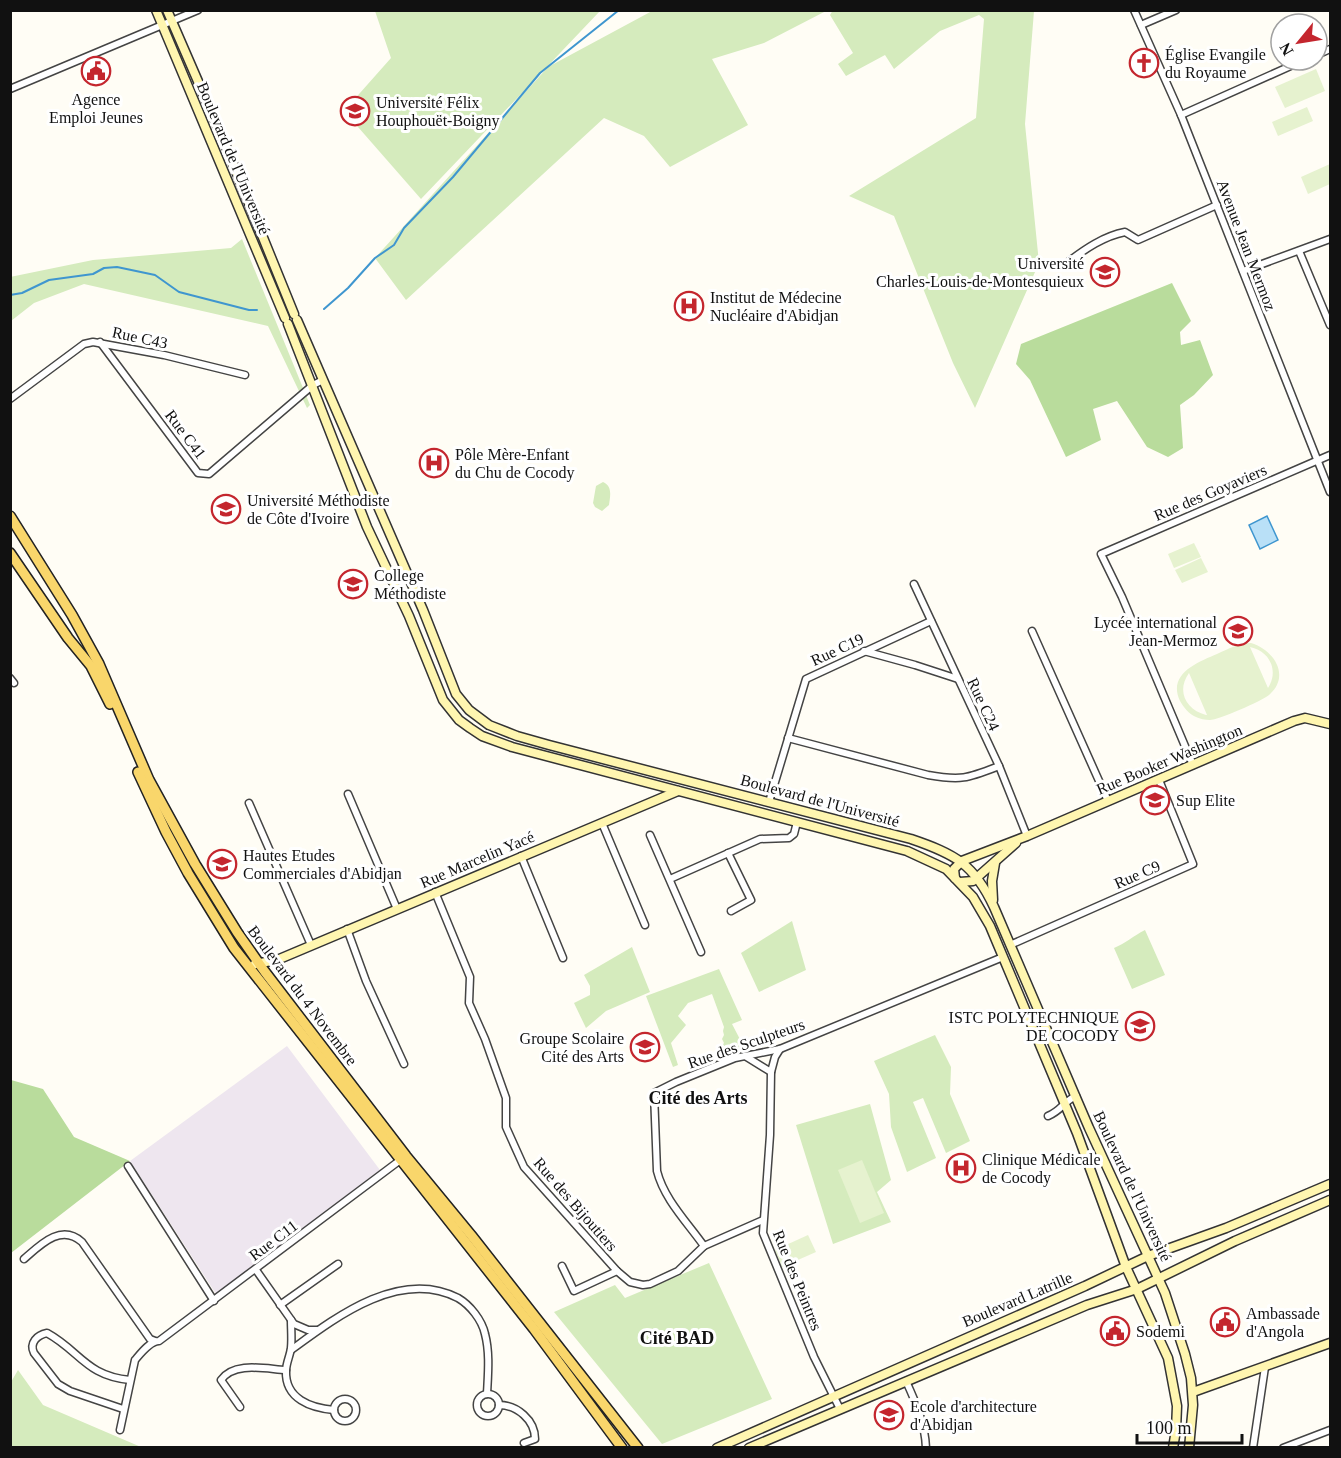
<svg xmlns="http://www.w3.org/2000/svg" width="1341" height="1458" font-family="'Times New Roman',serif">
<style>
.industrial{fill:#eee6ef}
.green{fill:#d5ebbd}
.forest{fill:#b9dc9c}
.pitch{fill:#e6f2cf;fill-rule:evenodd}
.water{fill:#b9e0f7;stroke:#3f96cf;stroke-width:1.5}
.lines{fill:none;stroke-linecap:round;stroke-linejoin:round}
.stream{stroke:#3f96cf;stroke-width:2}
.street-casing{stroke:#444;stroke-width:9}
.secondary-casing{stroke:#333;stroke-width:11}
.primary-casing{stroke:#222;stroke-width:12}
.street{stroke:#fff;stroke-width:6}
.secondary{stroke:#fff6b0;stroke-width:8}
.primary{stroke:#f9d66b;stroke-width:9}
.labels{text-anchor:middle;stroke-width:6;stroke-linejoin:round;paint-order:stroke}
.poi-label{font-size:16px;fill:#111;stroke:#fff;text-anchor:start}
.street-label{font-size:16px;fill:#111;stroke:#fff}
.neighbourhood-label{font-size:18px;font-weight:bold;fill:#111;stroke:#fff}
</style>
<rect width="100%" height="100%" fill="#fffdf5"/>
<polygon class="industrial" points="287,1046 380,1170 216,1294 130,1161"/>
<g class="green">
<polygon points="833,10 1034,11 1025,124 1039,263 975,408 953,363 894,216 849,196 976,118 984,19 979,15 940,31 894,69 885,55 846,76 838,64 853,53 830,15"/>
<polygon points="375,11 375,10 600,11 421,199 344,111 391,58"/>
<polygon points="652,11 826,11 764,43 712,59 748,125 670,167 644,136 604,118 406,300 375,258 548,67"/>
<polygon points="242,239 310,405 307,408 268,326 84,284 34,303 11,321 10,277 93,260 231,248"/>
<path d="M603 482C613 486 610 497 609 505L602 511 595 507 593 503 596 486Z"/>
<polygon points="792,921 806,970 759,992 741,953"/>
<path d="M1145 930 1165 975 1132 989 1114 948C1126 943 1133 936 1145 930Z"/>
<polygon points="632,947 650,992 606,1011 586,1028 574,1003 590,995 590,986 584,975"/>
<polygon points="719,969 742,1020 732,1024 744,1047 723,1056 720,1049 724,1043 722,1039 724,1035 723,1031 724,1027 712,994 688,1003 678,1016 686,1025 671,1043 678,1065 673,1067 646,996"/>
<polygon points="935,1035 951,1067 950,1094 970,1141 946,1153 923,1098 913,1102 936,1158 907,1172 891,1127 889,1094 874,1061"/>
<polygon points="870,1104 891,1180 877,1192 891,1222 833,1244 796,1125"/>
<polygon points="709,1263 772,1399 662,1444 554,1312 615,1285 625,1298"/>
<polygon points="18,1370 43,1405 141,1447 11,1447 11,1382"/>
</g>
<g class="forest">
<polygon points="1172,283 1191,321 1180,332 1181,345 1200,340 1213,375 1194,395 1180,405 1183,448 1168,457 1147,447 1117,401 1093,409 1101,440 1066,457 1030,380 1016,364 1021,344"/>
<polygon points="11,1080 43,1089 74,1137 130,1161 11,1253"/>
</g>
<g class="pitch">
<polygon points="1316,69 1325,91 1285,108 1275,87"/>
<polygon points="1307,107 1313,121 1278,136 1272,122"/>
<polygon points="1330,164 1330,184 1308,194 1301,177"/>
<polygon points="1194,543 1201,557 1174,568 1168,554"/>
<polygon points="1201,558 1208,572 1182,583 1175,570"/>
<path d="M1251 643C1274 650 1291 676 1269 695 1262 701 1218 720 1210 720 1205 720 1200 719 1196 717 1189 714 1184 708 1180 701 1167 674 1198 662 1217 654 1228 649 1239 643 1251 643ZM1250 647C1270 651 1279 671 1268 688ZM1189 673 1207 715H1206C1186 710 1176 691 1189 673Z"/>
<polygon points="862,1160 884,1213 860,1223 838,1170"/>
<polygon points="808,1235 816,1252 782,1267 775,1250"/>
</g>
<polygon class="water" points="1267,516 1278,540 1260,549 1249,525"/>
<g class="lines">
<g class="stream">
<polyline points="10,295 22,293 49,280 93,274 104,268 117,267 155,275 179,292 249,310 257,310"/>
<polyline points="324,309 348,288 375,258 394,245 404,228 453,177 540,73 619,10"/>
</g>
<g class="street-casing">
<g id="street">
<polyline points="1134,10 1181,115 1330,492"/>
<polyline points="1141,25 1176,10"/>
<polyline points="1317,55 1330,49"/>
<polyline points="10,89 198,10"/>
<polyline points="1181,115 1304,60"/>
<polyline points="1299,251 1330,325"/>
<path d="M1068 262C1085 249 1104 236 1125 232L1138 240 1217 205"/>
<polyline points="1243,271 1330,239"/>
<polyline points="100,342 198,473 209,474 313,385 323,380"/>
<polyline points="10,399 84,344 93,342 164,355 245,375"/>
<polyline points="914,584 999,766 1027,836"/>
<polyline points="1032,631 1108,801"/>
<polyline points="864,651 915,665 958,679"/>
<polyline points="10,678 14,683"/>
<path d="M788 738 928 775C962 781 968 778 999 766"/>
<polyline points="1193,765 1122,597 1101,554 1330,455"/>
<polyline points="348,794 397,909"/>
<polyline points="769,802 806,679 931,621"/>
<polyline points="249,803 311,945"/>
<polyline points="602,823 645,925"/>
<polyline points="650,835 701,952"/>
<polyline points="728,853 751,900 731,911"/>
<polyline points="521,856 563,958"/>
<polyline points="670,879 760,839 789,838 794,834 797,822"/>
<polyline points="435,892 470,977 469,1003 485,1039 506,1098 506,1127 524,1167 617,1271 630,1282 643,1285 650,1284 678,1271 704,1246 763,1220"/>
<polyline points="347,929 366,981 404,1064"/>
<polyline points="1010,945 1193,864 1159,780"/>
<polyline points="780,1049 775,1057 771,1072 770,1135 763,1233 814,1357 840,1409"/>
<polyline points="745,1056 771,1072"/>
<path d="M1048 1116C1062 1110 1063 1102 1076 1096"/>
<polyline points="128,1166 214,1301"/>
<path d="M704 1246C687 1222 664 1199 657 1171L654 1093 676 1082 735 1058 780 1049 1003 957"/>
<path d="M24 1259C40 1245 61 1223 82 1242L150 1339 155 1341"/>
<polyline points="562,1266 574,1291 617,1271"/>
<polyline points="256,1270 294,1324 308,1330 317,1330"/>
<polyline points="280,1305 338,1264"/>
<path d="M291 1320C291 1329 292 1339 291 1348 290 1356 286 1363 286 1371 285 1399 311 1408 334 1410"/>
<path d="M291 1350C336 1317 400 1268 458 1298 470 1305 482 1320 485 1334 490 1353 488 1374 487 1394"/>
<path d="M906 1381C916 1403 925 1423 926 1448"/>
<circle cx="488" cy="1405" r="11"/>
<circle cx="345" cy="1410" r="11"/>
<path d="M499 1405C517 1405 535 1420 535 1439L524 1443"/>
<path d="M240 1407 221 1380C234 1361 266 1369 286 1370"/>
<path d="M123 1409 70 1391 58 1384 34 1353C29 1343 37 1335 47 1333 80 1351 86 1376 130 1380"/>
<path d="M120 1430 135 1360C141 1353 150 1341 159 1341L403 1158"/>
<polyline points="1253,1448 1265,1367"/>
<polyline points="1283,1448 1330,1430"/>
</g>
</g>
<g class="secondary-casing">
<g id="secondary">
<polyline points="156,10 285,318"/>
<polyline points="167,10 223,139 294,314"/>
<path d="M297 320 423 610 456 694 469 710 489 725 517 736 549 745 911 839C955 854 974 864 994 907L1089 1128 1165 1293 1185 1354 1191 1378 1193 1405 1189 1448"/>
<polyline points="288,324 367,527 409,616 443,700 459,720 470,728 482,736 512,747 907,851 946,869 973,897 990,926 1077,1133 1126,1267 1168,1358 1177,1406 1176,1430 1173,1448"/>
<polyline points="955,878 954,869 962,861 1027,836 1294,721 1305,718 1330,724"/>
<polyline points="960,882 973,881 1016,843"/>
<polyline points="993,900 992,881 995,863"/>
<polyline points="255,964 277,960 678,791"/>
<polyline points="1193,1392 1330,1343"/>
<polyline points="717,1448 1085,1286 1148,1256 1226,1228 1330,1184"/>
<polyline points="749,1448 1087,1305 1137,1289 1235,1241 1330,1200"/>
</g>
</g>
<g class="primary-casing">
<g id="primary">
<polyline points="10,516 72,615 99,664 149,780 195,864 237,932 265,972 406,1156 471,1235 638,1448"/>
<polyline points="10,553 68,638 91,666 110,704"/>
<polyline points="138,772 166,832 188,873 234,948 534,1329 622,1448"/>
</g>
</g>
<use href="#street" class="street"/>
<use href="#secondary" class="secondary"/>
<use href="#primary" class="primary"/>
</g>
<defs>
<g id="church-ring" transform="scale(1.5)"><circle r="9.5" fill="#fff" stroke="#c4262e" stroke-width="1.5"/><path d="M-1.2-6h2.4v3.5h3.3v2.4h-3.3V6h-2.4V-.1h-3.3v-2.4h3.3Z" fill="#c4262e"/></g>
<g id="civic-ring" transform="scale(1.5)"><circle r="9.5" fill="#fff" stroke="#c4262e" stroke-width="1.5"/><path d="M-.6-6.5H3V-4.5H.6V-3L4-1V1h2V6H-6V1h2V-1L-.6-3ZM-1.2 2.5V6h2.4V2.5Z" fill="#c4262e"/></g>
<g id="university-ring" transform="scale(1.5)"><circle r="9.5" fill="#fff" stroke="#c4262e" stroke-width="1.5"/><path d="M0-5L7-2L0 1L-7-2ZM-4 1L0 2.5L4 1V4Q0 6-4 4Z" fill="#c4262e"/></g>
<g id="hospital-ring" transform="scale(1.5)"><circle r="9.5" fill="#fff" stroke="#c4262e" stroke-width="1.5"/><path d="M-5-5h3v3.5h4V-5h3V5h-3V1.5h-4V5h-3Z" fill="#c4262e"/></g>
<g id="school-ring" transform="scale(1.5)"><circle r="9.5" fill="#fff" stroke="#c4262e" stroke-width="1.5"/><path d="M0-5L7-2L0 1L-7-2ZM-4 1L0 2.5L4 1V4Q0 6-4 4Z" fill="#c4262e"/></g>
</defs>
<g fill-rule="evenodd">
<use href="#church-ring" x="1144" y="63"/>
<use href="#civic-ring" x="96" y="71"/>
<use href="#university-ring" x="355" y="111"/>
<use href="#university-ring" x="1105" y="272"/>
<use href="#hospital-ring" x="689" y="306"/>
<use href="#hospital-ring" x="434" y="463"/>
<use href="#university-ring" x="226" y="509"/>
<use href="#school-ring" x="353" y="584"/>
<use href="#school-ring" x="1238" y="631"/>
<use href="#university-ring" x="1155" y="800"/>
<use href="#university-ring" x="222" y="864"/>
<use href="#university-ring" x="1140" y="1026"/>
<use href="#school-ring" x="645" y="1047"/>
<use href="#hospital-ring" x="961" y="1168"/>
<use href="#civic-ring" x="1225" y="1322"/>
<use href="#civic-ring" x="1115" y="1331"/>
<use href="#university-ring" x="889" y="1415"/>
</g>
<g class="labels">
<g class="poi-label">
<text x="1165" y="60">Église Evangile<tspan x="1165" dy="18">du Royaume</tspan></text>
<text x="96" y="105" text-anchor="middle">Agence<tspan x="96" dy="18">Emploi Jeunes</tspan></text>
<text x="376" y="108">Université Félix<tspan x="376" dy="18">Houphouët-Boigny</tspan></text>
<text x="1084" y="269" text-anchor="end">Université<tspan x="1084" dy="18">Charles-Louis-de-Montesquieux</tspan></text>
<text x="710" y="303">Institut de Médecine<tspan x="710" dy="18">Nucléaire d'Abidjan</tspan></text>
<text x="455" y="460">Pôle Mère-Enfant<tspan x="455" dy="18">du Chu de Cocody</tspan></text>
<text x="247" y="506">Université Méthodiste<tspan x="247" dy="18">de Côte d'Ivoire</tspan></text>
<text x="374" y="581">College<tspan x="374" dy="18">Méthodiste</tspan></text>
<text x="1217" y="628" text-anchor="end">Lycée international<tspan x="1217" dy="18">Jean-Mermoz</tspan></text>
<text x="1176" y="806">Sup Elite</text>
<text x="243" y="861">Hautes Etudes<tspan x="243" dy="18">Commerciales d'Abidjan</tspan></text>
<text x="1119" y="1023" text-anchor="end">ISTC POLYTECHNIQUE<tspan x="1119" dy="18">DE COCODY</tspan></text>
<text x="624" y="1044" text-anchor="end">Groupe Scolaire<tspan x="624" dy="18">Cité des Arts</tspan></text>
<text x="982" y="1165">Clinique Médicale<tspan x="982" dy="18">de Cocody</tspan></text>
<text x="1246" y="1319">Ambassade<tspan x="1246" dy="18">d'Angola</tspan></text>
<text x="1136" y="1337">Sodemi</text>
<text x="910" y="1412">Ecole d'architecture<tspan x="910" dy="18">d'Abidjan</tspan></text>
</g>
<g class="street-label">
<text transform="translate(234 158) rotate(67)" y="6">Boulevard de l'Université</text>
<text transform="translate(1247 245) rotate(69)" y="6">Avenue Jean Mermoz</text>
<text transform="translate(140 337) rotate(12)" y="6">Rue C43</text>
<text transform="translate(186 434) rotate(53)" y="6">Rue C41</text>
<text transform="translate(1210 492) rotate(-23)" y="6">Rue des Goyaviers</text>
<text transform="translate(837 649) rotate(-25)" y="6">Rue C19</text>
<text transform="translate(984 704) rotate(65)" y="6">Rue C24</text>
<text transform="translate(1169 759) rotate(-23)" y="6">Rue Booker Washington</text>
<text transform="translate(820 800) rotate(15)" y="6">Boulevard de l'Université</text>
<text transform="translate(477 859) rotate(-23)" y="6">Rue Marcelin Yacé</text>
<text transform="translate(1137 874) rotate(-24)" y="6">Rue C9</text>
<text transform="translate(303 995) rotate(53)" y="6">Boulevard du 4 Novembre</text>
<text transform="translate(746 1043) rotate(-19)" y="6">Rue des Sculpteurs</text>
<text transform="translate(1133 1186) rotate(65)" y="6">Boulevard de l'Université</text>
<text transform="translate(576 1204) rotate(49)" y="6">Rue des Bijoutiers</text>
<text transform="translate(273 1240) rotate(-37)" y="6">Rue C11</text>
<text transform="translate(798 1280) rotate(68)" y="6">Rue des Peintres</text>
<text transform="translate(1017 1299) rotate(-23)" y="6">Boulevard Latrille</text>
</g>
<g class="neighbourhood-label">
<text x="698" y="1104">Cité des Arts</text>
<text x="677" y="1344">Cité BAD</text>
</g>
</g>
<rect width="1341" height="1458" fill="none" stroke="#111111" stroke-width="24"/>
<g transform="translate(1299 42) rotate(240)"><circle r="28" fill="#ffffff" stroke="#a0a0a0" stroke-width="1.5"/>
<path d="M0-4.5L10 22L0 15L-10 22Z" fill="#c4262e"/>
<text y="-9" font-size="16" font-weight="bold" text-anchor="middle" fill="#111111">N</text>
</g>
<path d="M1137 1434v9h105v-9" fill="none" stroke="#111111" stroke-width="3"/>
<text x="1146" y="1434" font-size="18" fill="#111111" stroke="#ffffff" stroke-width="4.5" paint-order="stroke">100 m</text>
</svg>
